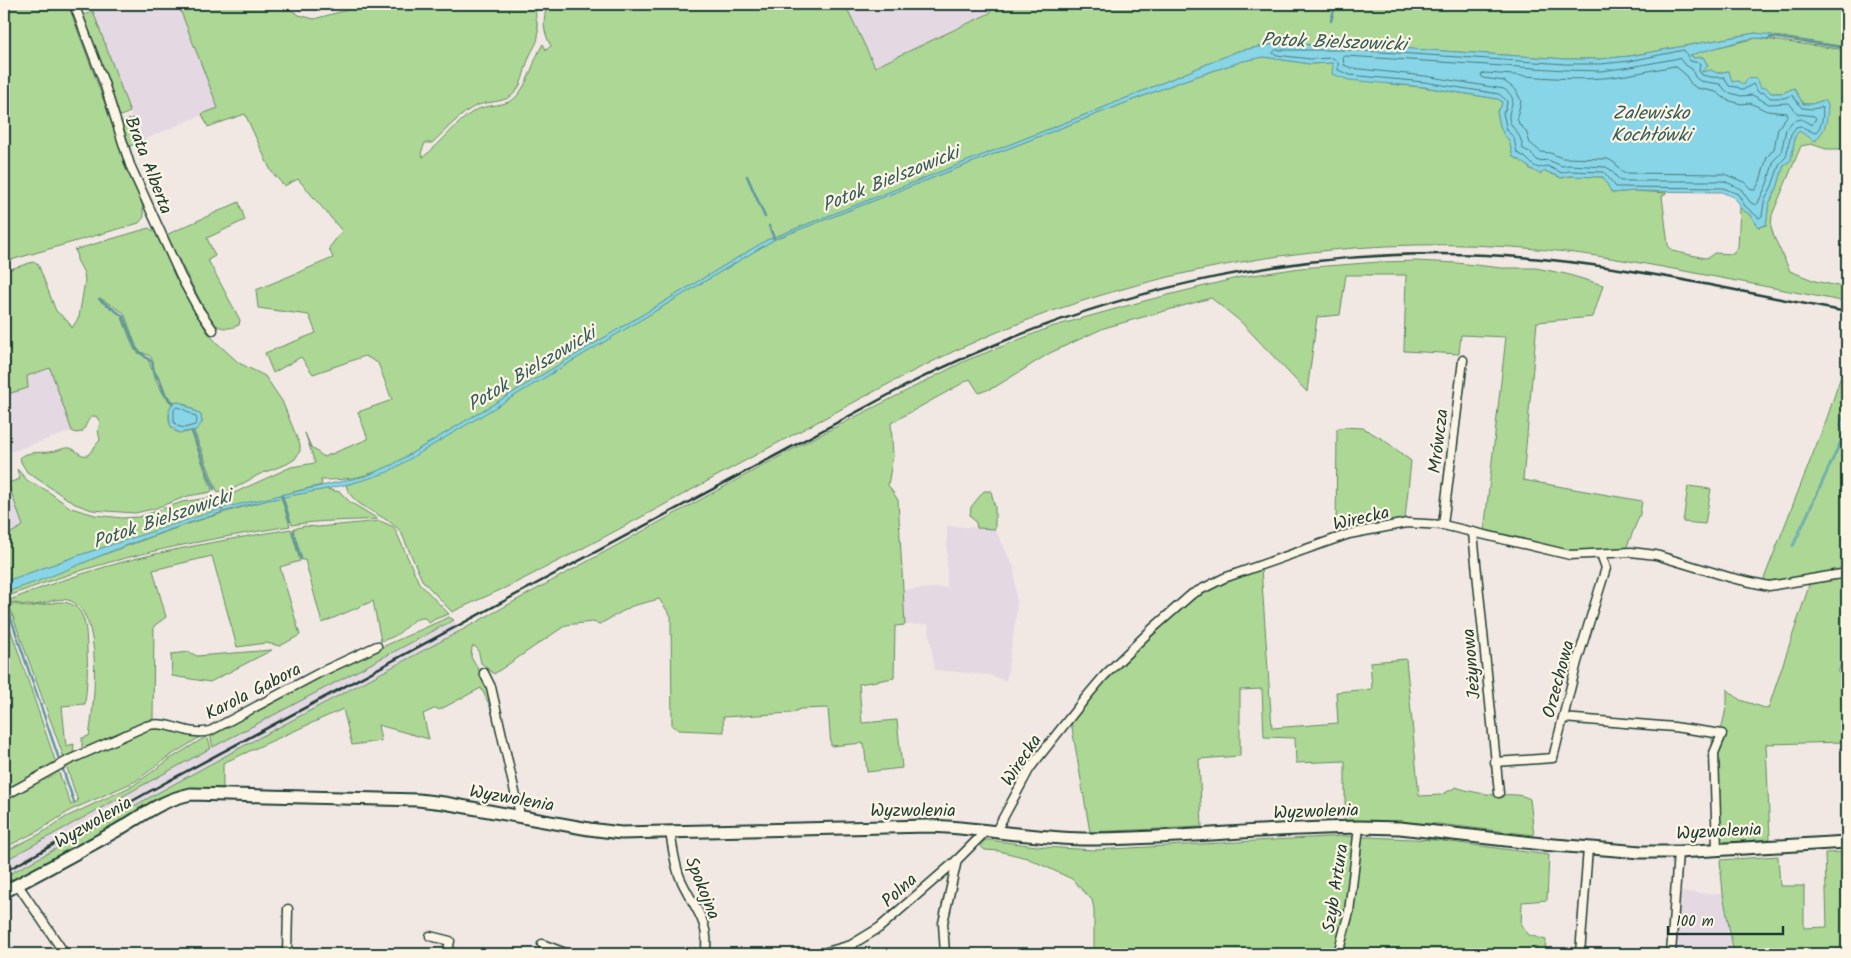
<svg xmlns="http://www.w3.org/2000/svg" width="1851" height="958" font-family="Kalam,sans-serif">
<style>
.built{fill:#e4d8e3}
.green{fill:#add794;stroke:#668a64}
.water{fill:#88d5e7;stroke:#5e989f}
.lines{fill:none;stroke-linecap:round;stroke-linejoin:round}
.shore{stroke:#497a7c;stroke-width:1}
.stream{stroke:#5e989f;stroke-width:2.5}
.street-casing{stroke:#1f3d34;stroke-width:11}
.secondary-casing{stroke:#1f3d34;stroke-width:15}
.street{stroke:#fcf5e5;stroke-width:8}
.secondary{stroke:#fcf5e5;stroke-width:11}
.rail{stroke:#1f3d34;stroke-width:2.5}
.labels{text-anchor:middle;stroke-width:4.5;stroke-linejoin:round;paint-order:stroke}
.street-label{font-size:18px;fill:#1f3d34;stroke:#fcf5e5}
.water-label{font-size:19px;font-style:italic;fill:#345b58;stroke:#fcf5e5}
</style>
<rect width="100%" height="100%" fill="#f1e8e4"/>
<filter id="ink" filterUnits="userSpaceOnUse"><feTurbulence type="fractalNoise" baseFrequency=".02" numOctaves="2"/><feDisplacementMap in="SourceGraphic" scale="10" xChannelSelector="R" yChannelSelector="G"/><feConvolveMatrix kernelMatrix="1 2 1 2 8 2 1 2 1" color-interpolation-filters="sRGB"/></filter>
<g filter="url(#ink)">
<g class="built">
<polygon points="89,4 178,4 218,108 141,141"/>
<polygon points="845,4 994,4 990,13 875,67"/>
<polygon points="51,368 72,431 4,454 4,395 26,376"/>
<polygon points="4,470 23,526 4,537"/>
<polygon points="947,526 995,529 1014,568 1017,610 1006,681 989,675 935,670 928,624 905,625 903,590 947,587"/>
<polygon points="454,620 460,631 238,749 4,877 4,861 231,737"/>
<polygon points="1680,892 1723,894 1734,954 1676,954"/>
</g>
<g class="green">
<polygon points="4,4 68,4 142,204 144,217 139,223 4,262"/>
<path d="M178 4H281L299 15 314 19 369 4H538C532 15 540 26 538 37 537 45 531 51 529 58 524 69 524 80 517 90 508 104 490 100 476 106 463 111 443 133 432 143H425L421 153 423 157C441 144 455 123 474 111 487 103 507 108 517 96 530 81 533 60 543 44L546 50 551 46C543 32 542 19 548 4H845L875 67 990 13 994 4H1847V47L1755 33 1630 56 1600 59H1566L1350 45H1269L1238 51 1105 107 767 240 392 465C365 477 351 480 321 480L322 485 223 509 219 497 234 493 291 467 315 463 305 433 311 447 324 457 368 439 358 412 392 400 378 363 365 356 313 374 301 357 273 373 265 353 316 333 309 315 258 308 256 290 333 258 329 248 342 231 298 179 284 186 271 171 245 114 208 127 202 114 218 108Z"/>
<polygon points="93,11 130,112 121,116 116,112 84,21 84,15"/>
<path d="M1757 38 1847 50V149H1826L1811 144 1801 146 1772 215 1771 227 1774 237 1790 271 1815 281 1847 288V302C1791 291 1735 281 1679 270 1635 262 1592 254 1547 250 1358 231 1155 264 981 339 919 366 861 399 802 430 712 478 624 528 533 574 507 588 479 599 452 612L422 580 401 532C387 514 351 508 346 485L378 475 394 468 775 239 1182 81 1243 61 1264 57 1310 64 1333 63 1389 84 1423 87 1498 99 1502 102 1501 107 1497 111C1499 121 1500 133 1509 140L1513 157 1523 161 1531 170 1545 171 1562 178 1568 176 1603 177 1613 193 1634 191 1667 193 1662 196 1668 245 1672 251 1705 258 1709 257 1714 253 1733 254 1738 247 1740 208 1750 215 1759 227 1766 225 1769 204 1777 188 1784 165 1791 160 1795 136 1799 130 1816 141 1824 100 1812 104H1803L1794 88 1783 93H1771L1761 88 1732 82 1728 71 1717 73 1699 72 1708 66 1703 57 1694 58 1690 54Z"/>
<polygon points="133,118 141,141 128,147 121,125 122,122"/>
<path d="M239 202 245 220 207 238 215 256 208 260 240 320 239 325C228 330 223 329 212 323L166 235Z"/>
<path d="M149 228 156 233 207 332 217 343 239 363 265 376 282 401 300 445V451L295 459 287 464 260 474 231 490 221 492 217 491 194 431 202 423 201 415 185 404 173 401 166 394 160 379 154 370 153 361 150 356 139 351 136 346 124 313 100 298 99 300 121 315 134 349C138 354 147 356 149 362 155 377 160 393 172 404 169 409 170 411 169 416 169 431 177 436 191 431L212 490 211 492 188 496 153 509 135 513 92 510 75 504 27 472 21 462 20 457C31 450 43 454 55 451 60 450 65 447 70 448 78 450 79 457 88 455L100 440 98 430 100 422 96 416C87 416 87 426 82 432L76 433 72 431 50 368 27 376 28 388 4 395V374C13 367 11 357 4 350V271L33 262 38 264 56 311 68 321 72 328 79 317 85 281 84 273 77 260 76 250H74Z"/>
<polygon points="1416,261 1457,263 1502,268 1536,268 1566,274 1603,285 1593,317 1537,322 1523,480 1642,501 1640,514 1626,549 1577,552 1484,532 1506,337 1461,335 1459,354 1404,351 1406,275 1346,275 1340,315 1317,317 1307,392 1240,321 1211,298 1104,328 1050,353 995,387 979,393 970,379 891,423 893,456 888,485 898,500 905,625 895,626 894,678 859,684 862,723 897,720 902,768 867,772 864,743 831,746 828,708 800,709 792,713 723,717 724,732 679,730 672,726 671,616 659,599 632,606 600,624 592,622 566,625 494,674 481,663 478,649 474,646 472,647 471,657 485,680 494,714 481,688 439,710 436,708 423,714 429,739 378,725 381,741 352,745 343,709 223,763 223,788 192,789 133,815 4,886 4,877 238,749 460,631 806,442 965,361 1051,327 1144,301 1241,277 1300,268 1379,262"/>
<polygon points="1847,358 1847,570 1777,581 1763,581 1827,418"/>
<polygon points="1344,427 1363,428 1384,440 1411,461 1405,519 1372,525 1336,535 1337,429"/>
<polygon points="17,469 28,481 46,490 71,508 95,515 122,518 139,517 182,502 215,497 220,510 77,556 4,582 4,537 23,526 8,483 20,479"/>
<polygon points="1688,486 1711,489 1705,524 1683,522"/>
<path d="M326 489 340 492 350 502 378 519C350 521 318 520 292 525L283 497Z"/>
<polygon points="984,491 991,491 995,508 995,529 977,528 976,523 970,515 971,507"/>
<path d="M281 497 290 526C235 535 180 544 126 558 85 568 46 582 6 597V594L9 591C52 577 92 558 135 543 183 525 231 509 281 497Z"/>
<path d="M380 521 394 527 419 583 449 614 435 619 429 623 425 618C414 617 408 626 400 632 395 637 387 639 381 641L373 601 322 623 305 560H302L293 529 305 526 318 527Z"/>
<path d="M291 529 300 561 280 567 300 635 280 646 266 643 237 647 212 556 153 570 166 617 154 626 153 720 82 749V738L89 736C94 707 105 610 68 600 57 597 45 604 34 605 25 606 16 603 7 601 31 592 55 582 79 575 148 552 220 541 291 529Z"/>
<path d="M1261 568 1272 728 1338 723 1336 692 1372 689 1370 662 1406 659 1419 796 1441 795 1456 787C1467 791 1482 794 1495 795 1507 795 1519 793 1530 799L1534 835 1438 824 1345 820V761L1296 763 1295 738 1264 737 1262 689 1240 690V756L1199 759 1202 827 1090 832 1071 722 1099 688 1119 667 1194 597 1235 577Z"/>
<polygon points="1847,577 1847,645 1838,673 1847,675 1847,742 1766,744 1770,839 1715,843 1712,735 1722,727 1727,703 1727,689 1740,700 1768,709 1808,589 1809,582"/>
<path d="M58 602C87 601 86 628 87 649 88 668 87 685 85 704L62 706 66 746 74 744 73 753 64 758 8 603 29 607Z"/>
<polygon points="4,610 56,763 4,792"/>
<polygon points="449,617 454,620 213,747 211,740 211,732 322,674"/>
<polygon points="272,650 210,682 172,676 171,654 189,652 197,656"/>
<polygon points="153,726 205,734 165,759 136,781 71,810 38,831 4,848 4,800 20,793 58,770 71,805 78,801 66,765"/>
<polygon points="207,736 211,748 4,861 4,852 40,834 66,817 134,785 167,761"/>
<polygon points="1345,836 1436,840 1549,855 1547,900 1522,902 1521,925 1529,935 1546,940 1545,954 1094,954 1094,909 1092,900 1072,879 1027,858 999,851 985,850 980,846 985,840 988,840 1045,847 1094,850"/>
<polygon points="1847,852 1847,954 1734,954 1723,894 1720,860 1778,856 1780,886 1804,886 1804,928 1827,927 1825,853"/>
</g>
<g class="water">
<path d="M1755 33 1773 35V39L1757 38 1748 39 1690 55 1694 58 1703 57 1708 66 1701 72 1711 70 1717 73 1729 71 1732 82 1738 81 1744 85 1747 79 1757 78 1761 88 1766 87 1771 93H1783L1794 88 1803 104H1812L1824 100 1828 105C1827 121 1827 128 1815 141L1799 131 1795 136 1791 160 1784 165 1777 188 1769 204 1766 225 1759 227 1750 215 1740 208C1739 198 1730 196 1722 192L1634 191 1612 193 1603 177 1568 176 1562 178 1545 171 1540 174C1529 169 1524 161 1513 157L1509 140C1500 133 1499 121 1497 111L1501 107 1502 102 1498 99 1424 87 1349 80 1332 74 1333 63 1310 64 1264 57 1243 61 1182 81 775 239 388 472C336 492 279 494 226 511 191 522 156 534 122 547 84 562 48 579 9 591L6 594V597L4 599V582L77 556 227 507 366 476 392 465 767 240 1105 107 1238 51 1269 45H1350L1566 59H1600L1630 56Z"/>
<polygon points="180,402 201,415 202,423 196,430 179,433 170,425 169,409 173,403"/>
<polygon points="1847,409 1847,433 1845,434 1794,546 1792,546 1844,433 1840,424"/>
</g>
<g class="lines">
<g class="shore">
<path d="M1276 50H1350L1566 64H1601L1630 61 1684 50 1690 61 1700 63 1699 71 1702 75C1709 77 1717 78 1724 77L1729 86 1737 87 1743 90 1753 84 1758 92 1765 93 1770 98H1784L1792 95 1802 108 1812 109 1822 107C1824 116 1822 127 1815 133L1800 126 1796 127 1791 134 1786 157 1780 163 1772 186 1764 202 1762 216 1759 218 1745 206 1738 194 1723 188 1616 187 1604 172 1568 171 1562 173 1547 166 1539 168 1534 166 1525 157 1517 153 1514 138 1507 130 1503 113 1506 108 1507 101 1499 94 1424 82 1350 75 1338 70V62L1333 58 1310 59 1277 55 1273 53Z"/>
<path d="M1346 56 1566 70 1601 71 1631 67 1679 58 1684 64 1692 69 1695 77 1700 81 1720 84 1727 92 1741 96 1752 95 1769 104 1789 103 1798 114 1814 116 1816 118 1812 125 1801 119 1797 120 1792 122 1786 129 1781 153 1774 160 1767 184 1758 203 1755 205 1750 202 1741 189 1724 181H1620L1611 170 1606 167 1569 165 1562 166 1548 160 1538 161 1530 152 1523 149C1522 144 1521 138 1518 134 1514 128 1509 124 1509 116 1510 103 1519 100 1504 89L1425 76 1351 68 1344 65 1343 58Z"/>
<path d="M1675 66 1685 74 1691 84 1697 88 1716 92 1727 100 1741 104 1750 103 1767 111 1787 113V116L1778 128 1774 149 1767 157 1760 181 1755 190H1752L1744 182 1724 174 1623 173 1615 163 1608 159 1562 158 1550 153 1541 152 1530 143 1526 131 1519 124 1517 117 1521 101 1516 90 1504 81 1483 78 1481 75 1484 73C1523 75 1564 81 1603 78 1627 76 1651 70 1675 66Z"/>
<polygon points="177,407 183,409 196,417 197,421 195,425 184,428 177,426 174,422 174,410"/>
</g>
<g class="stream">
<polyline points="1331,21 1335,6 1334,4"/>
<polyline points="1770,37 1847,48"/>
<polyline points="747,176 765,217"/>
<polyline points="769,226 774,238"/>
<polyline points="99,299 123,316 136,349 152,362 154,373 159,380 165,395 173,403"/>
<polyline points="192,431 214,489"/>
<polyline points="282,496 290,521"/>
<polyline points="218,500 222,510"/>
<polyline points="293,532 301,559"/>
<polyline points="6,604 59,759"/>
<polyline points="63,770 74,802"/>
</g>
<g class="street-casing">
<g id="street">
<polyline points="74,4 104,83 130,165 181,277 199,310 213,330"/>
<polyline points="1443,525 1463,360"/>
<polyline points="1473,533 1499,793"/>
<polyline points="484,673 491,687 519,810 519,816"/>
<polyline points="1563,718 1674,727 1722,734 1714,753 1717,849"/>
<polyline points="1495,762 1553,758 1577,662 1606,568 1601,554"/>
<path d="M4 796 69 760 146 726C170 719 186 737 210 731L321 672 377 646"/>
<polyline points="996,831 1030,768 1087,696 1104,676 1151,630 1176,608 1192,594 1224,578 1349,534 1407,523 1443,525 1570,555 1631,552 1656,555 1732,578 1769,586 1847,573"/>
<path d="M670 833C673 847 674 861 679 875 690 904 712 920 705 954"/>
<polyline points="18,885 65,954"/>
<polyline points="430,936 450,941 447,954"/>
<polyline points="542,944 568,954"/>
<polyline points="287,954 288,909"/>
<polyline points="819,954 851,945 879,928 957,860 987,830"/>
<polyline points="945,954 943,923 957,860"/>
<polyline points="1338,954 1349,912 1359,827"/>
<polyline points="1580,954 1588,848"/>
<polyline points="1671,954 1678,852"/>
</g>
</g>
<g class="secondary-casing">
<path id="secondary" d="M4 892C41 872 79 852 116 831 142 816 161 800 191 794L418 800 444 803 589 829 621 833 929 826C981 828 1032 838 1083 839 1175 839 1267 828 1359 827L1400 828 1542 844 1641 852H1678L1847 842"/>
</g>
<use href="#street" class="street"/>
<use href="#secondary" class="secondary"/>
<path class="rail" d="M4 872 172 779 909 384C1104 286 1324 238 1542 259 1644 269 1746 293 1847 312"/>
</g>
</g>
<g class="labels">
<g class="street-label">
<text transform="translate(149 165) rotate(69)" y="6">Brata Alberta</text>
<text transform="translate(1438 441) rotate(-83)" y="6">Mrówcza</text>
<text transform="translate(1361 518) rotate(-13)" y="6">Wirecka</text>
<text transform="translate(1471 664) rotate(-95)" y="6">Jeżynowa</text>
<text transform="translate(1558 679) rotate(-75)" y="6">Orzechowa</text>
<text transform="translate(253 691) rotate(-27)" y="6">Karola Gabora</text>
<text transform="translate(1021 760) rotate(-56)" y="6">Wirecka</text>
<text transform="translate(512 798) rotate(10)" y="6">Wyzwolenia</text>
<text x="913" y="816">Wyzwolenia</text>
<text transform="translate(1316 811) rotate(-2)" y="6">Wyzwolenia</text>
<text transform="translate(93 822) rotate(-30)" y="6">Wyzwolenia</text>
<text transform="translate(1719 831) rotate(-3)" y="6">Wyzwolenia</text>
<text transform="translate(703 888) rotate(68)" y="6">Spokojna</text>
<text transform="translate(1335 888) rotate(-81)" y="6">Szyb Artura</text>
<text transform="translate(899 890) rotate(-42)" y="6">Polna</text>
</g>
<g class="water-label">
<text transform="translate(1334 41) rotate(2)" y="7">Potok Bielszowicki</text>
<text x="1651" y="119">Zalewisko<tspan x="1651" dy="22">Kochłówki</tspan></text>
<text transform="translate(890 178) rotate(-22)" y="7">Potok Bielszowicki</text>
<text transform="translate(531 368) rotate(-31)" y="7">Potok Bielszowicki</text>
<text transform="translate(162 518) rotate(-19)" y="7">Potok Bielszowicki</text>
</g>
</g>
<rect width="1851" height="958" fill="none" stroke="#fcf5e5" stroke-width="20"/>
<rect x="10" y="10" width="1831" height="938" fill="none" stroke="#1f3d34" stroke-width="2" filter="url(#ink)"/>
<path d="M1668 926v8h115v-8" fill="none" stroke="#1f3d34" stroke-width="2.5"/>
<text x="1676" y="926" font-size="15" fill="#1f3d34" stroke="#fcf5e5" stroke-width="4" paint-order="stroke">100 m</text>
</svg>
